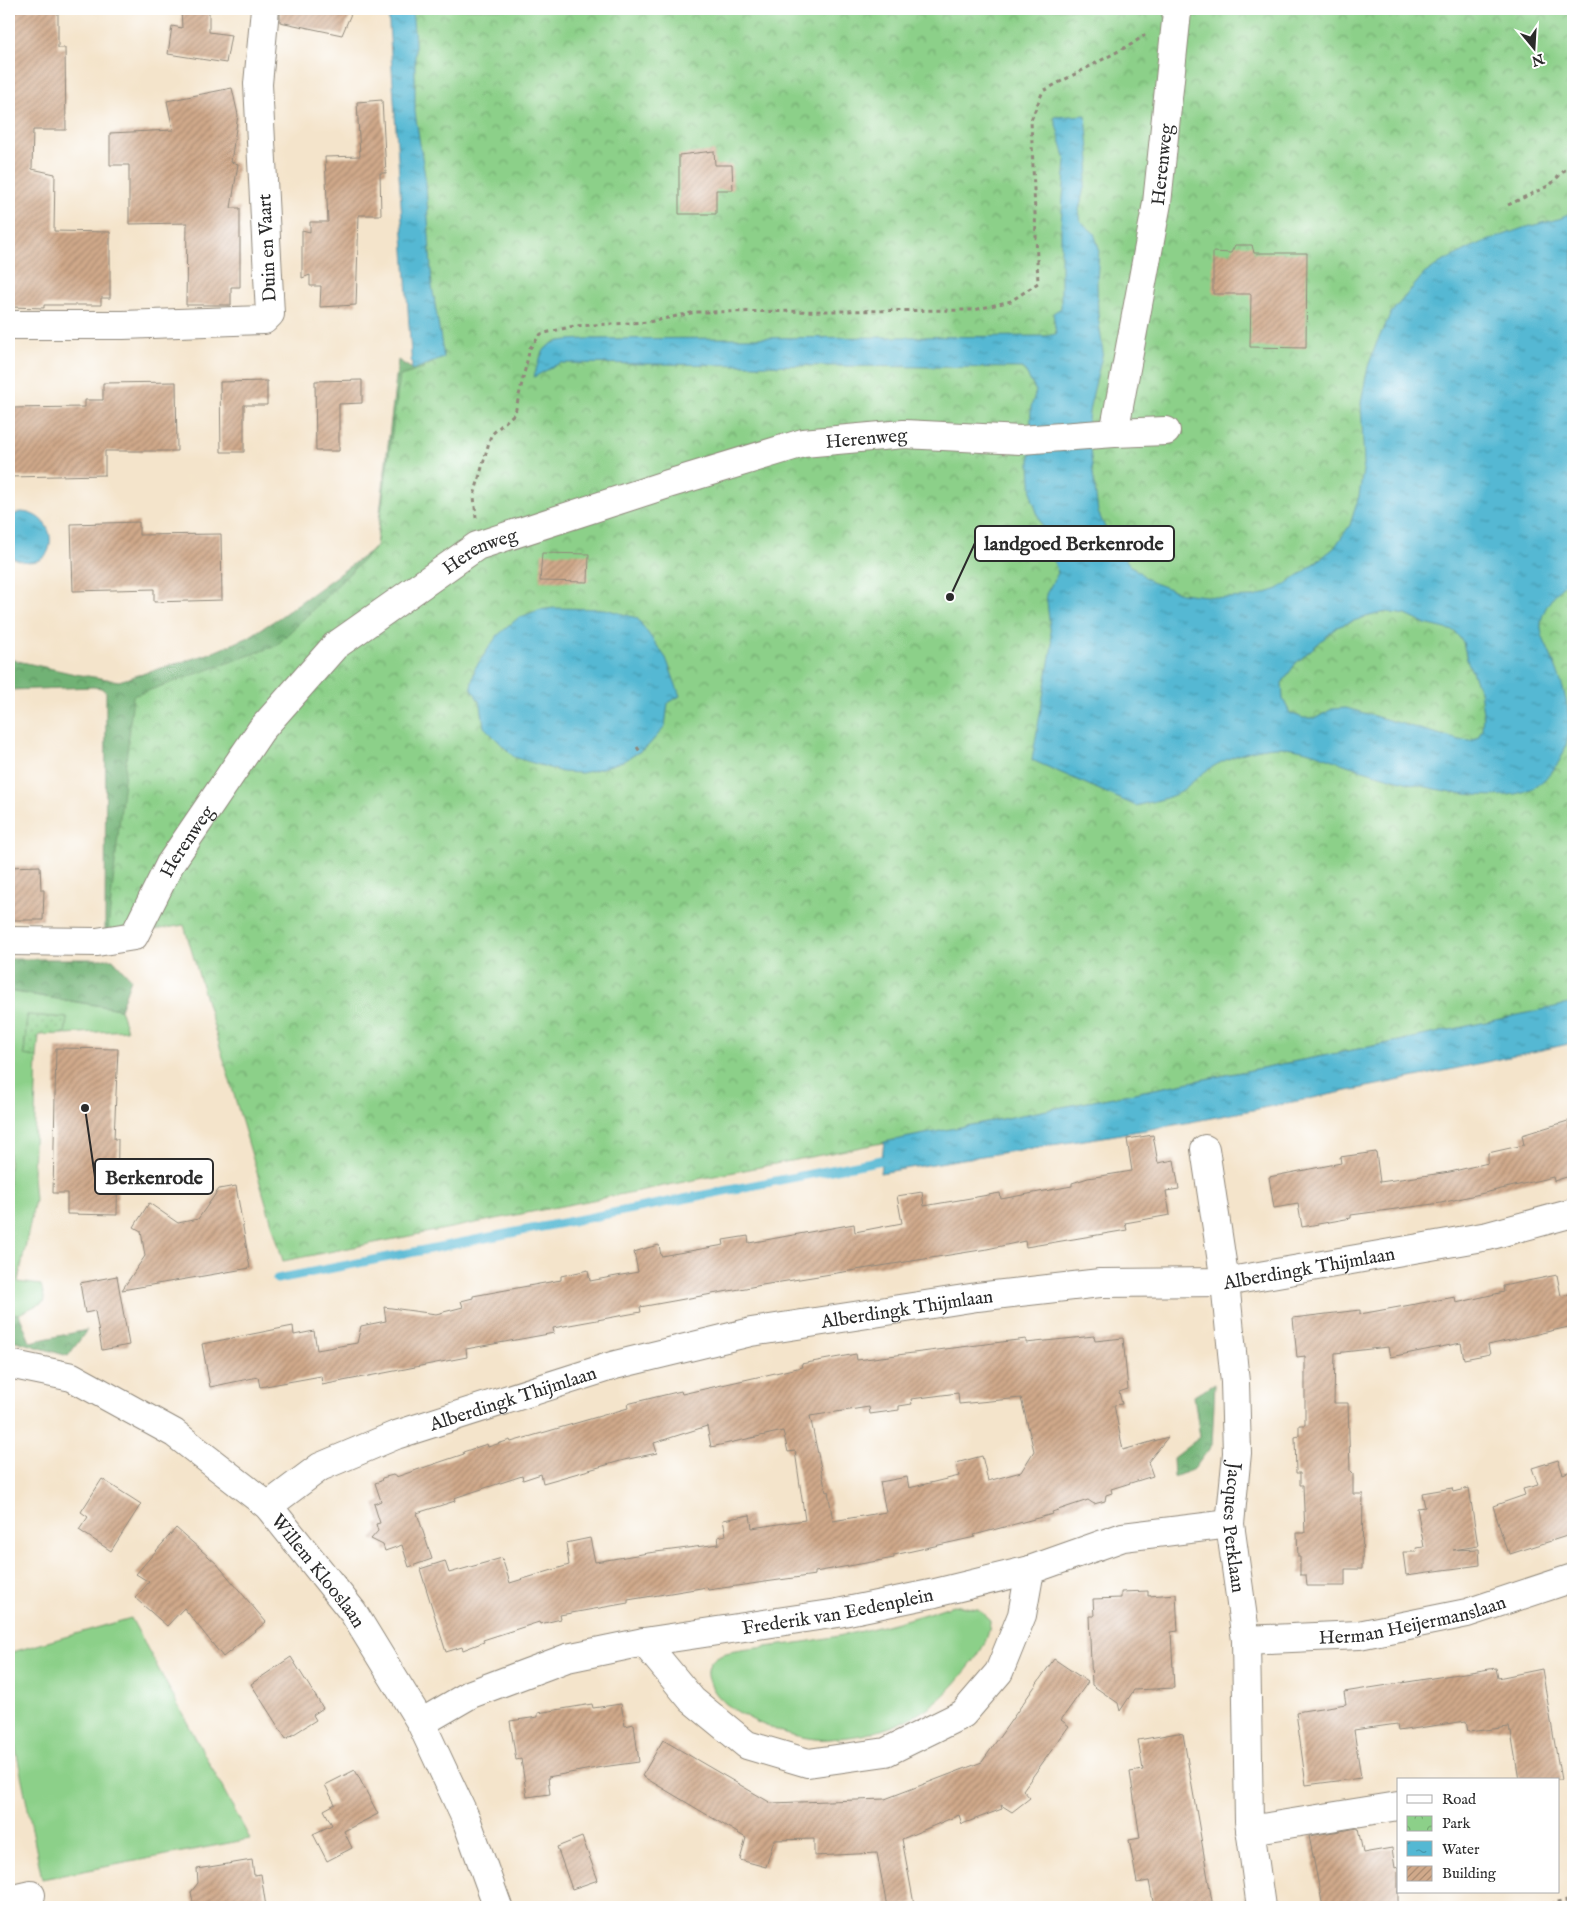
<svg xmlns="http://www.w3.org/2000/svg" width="1582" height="1916" font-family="'IM FELL English',serif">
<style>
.grass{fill:#8cd089;stroke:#5c7e5a}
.forest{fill:url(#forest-crowns);stroke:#4e6e50}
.park{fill:url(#park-crowns);stroke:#5c7e5a}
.garden{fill:url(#garden-dots);stroke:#5c7e5a}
.water{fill:url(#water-ripples);stroke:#40727f;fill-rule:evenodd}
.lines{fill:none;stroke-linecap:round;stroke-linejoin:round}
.stream{stroke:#54b8d3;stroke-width:9}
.building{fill:url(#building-hatch);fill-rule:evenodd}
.minor-casing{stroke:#90887b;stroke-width:30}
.path{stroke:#90887b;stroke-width:3;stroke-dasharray:4 4;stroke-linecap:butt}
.minor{stroke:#fff;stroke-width:28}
.labels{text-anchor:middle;stroke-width:4;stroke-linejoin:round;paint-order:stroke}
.street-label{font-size:19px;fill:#2b2b2b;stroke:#fff}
.leader{fill:none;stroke:#2b2b2b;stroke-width:2}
.callout-dot{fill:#2b2b2b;stroke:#fff;stroke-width:2}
.callout{fill:#fff;stroke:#2b2b2b;stroke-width:2}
.callout-label{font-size:20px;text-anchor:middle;font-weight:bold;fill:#2b2b2b}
</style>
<defs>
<pattern id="forest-crowns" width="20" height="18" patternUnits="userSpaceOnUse" patternTransform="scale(1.25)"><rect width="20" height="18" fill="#71b275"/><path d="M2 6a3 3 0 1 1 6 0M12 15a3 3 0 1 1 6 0" fill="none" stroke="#5d9160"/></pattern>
<pattern id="park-crowns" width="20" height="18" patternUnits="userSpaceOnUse" patternTransform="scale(1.25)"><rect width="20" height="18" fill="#8cd089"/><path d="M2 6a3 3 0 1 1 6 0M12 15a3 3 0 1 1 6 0" fill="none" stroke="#73a970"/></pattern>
<pattern id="garden-dots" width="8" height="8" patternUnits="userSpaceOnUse" patternTransform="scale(1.25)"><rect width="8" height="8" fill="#8cd089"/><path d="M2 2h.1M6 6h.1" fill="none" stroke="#73a970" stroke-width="1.8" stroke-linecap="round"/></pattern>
<pattern id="water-ripples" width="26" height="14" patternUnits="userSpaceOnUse" patternTransform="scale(1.25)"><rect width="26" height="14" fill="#54b8d3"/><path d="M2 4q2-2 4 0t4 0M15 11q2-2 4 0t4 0" fill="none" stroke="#4696ab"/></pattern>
<pattern id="building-hatch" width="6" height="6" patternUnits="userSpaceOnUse" patternTransform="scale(1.25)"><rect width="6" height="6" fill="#d0a98a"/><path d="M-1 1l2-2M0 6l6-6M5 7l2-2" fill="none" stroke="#a98a71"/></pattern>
</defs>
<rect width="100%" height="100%" fill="#fff"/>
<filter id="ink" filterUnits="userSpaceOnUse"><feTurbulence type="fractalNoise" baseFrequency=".02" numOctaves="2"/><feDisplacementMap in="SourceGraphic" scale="10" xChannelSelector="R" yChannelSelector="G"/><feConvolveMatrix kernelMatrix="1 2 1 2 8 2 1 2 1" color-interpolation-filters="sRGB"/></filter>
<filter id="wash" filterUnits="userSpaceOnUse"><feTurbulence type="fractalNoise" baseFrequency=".0096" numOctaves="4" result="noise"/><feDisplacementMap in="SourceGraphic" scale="20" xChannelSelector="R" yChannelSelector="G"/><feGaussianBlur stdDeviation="1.12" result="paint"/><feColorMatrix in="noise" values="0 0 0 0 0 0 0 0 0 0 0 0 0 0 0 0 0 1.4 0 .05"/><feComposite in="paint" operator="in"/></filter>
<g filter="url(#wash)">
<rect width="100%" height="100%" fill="#f4e4cb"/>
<g class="grass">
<polygon points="9,991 120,1009 127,1030 65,1034 67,1018 27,1015 24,1054 37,1057 33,1175 35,1200 18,1282 41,1285 45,1301 19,1314 9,1314"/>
<path d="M953 1605 978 1609 990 1620C990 1643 974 1661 959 1679 930 1715 884 1735 838 1738 831 1739 823 1740 815 1739 806 1738 795 1736 786 1733 767 1728 740 1715 725 1703 713 1693 699 1671 715 1658 725 1650 753 1649 766 1647 830 1640 892 1626 953 1605Z"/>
<polygon points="131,1618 250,1839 42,1879 9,1715 9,1653"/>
</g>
<g class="forest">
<polygon points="522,349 105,937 106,692 101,688 93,687 9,690 9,659 75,674 119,681 211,653 247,638 280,617 376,547 398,360 412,369 444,358"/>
<polygon points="9,959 113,959 131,979 120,1009 9,991"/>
<polygon points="9,1314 19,1314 30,1342 87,1330 68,1356 9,1339"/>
<polygon points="1215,1383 1212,1445 1194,1469 1174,1477 1173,1458 1200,1437 1194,1396"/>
</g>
<polygon class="park" points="397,9 1573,9 1573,1012 1399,1041 283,1261 184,925 107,938 133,696 276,646 376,547 400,376 424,369"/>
<polygon class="garden" points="27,1015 67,1018 65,1034 39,1035 37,1057 24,1055"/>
<g class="water">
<polygon points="388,9 412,9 415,42 415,112 426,183 432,286 444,358 412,370"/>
<path d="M1086 115 1090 161 1079 210 1081 222 1094 233 1099 248 1097 282 1098 315 1103 352 1090 406 1087 426 1098 512 1111 541 1129 564 1151 582 1181 593 1224 598 1254 597 1278 589 1305 571 1334 548 1350 525 1359 496 1364 464 1361 402 1368 367 1377 342 1391 313 1424 274 1440 263 1476 245 1523 228 1562 218 1573 210V574C1562 587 1542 605 1541 624 1540 635 1547 646 1551 656 1564 687 1578 725 1561 758 1556 768 1544 782 1533 788 1492 810 1396 780 1353 767 1328 759 1303 746 1276 747 1254 748 1228 757 1209 769 1197 776 1188 788 1176 794 1164 800 1149 802 1136 806L1032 760 1052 645 1046 594 1058 573 1032 498 1030 464 1031 407 1036 391 1023 368 560 363 534 377C544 340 549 341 585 339L1046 336 1056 334 1053 313 1061 308V223L1066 161 1054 117ZM1386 612 1406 615 1425 624 1454 631 1463 642 1467 660 1480 691 1483 713 1482 729 1478 737 1470 741 1459 740 1346 708 1332 709 1316 718H1303L1290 713 1283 699 1282 683 1296 663 1337 627 1362 618Z"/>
<path d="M20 512C39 512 55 528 49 549 44 566 20 564 9 555V517Z"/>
<polygon points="554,608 605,609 637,618 666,658 680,696 668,703 665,727 647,747 626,760 602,768 582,773 562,772 514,757 484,727 481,705 471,687 475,668 497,636 518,618 539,610"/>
<path d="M1573 1003V1043C1443 1072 1311 1099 1180 1124 1080 1142 980 1155 880 1173L884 1142 1399 1041Z"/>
</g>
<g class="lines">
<polyline class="stream" points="277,1279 882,1160"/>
</g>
<g id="blocks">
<g class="building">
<polygon points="9,9 58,9 58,48 65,48 66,130 33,130 32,169 55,174 54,231 110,232 110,298 101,298 101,305 44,305 44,308 9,307"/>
<polygon points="181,9 209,9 209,32 231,35 226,63 168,54 172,26 182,28"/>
<polygon points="280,9 353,9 342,35 280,22"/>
<polygon points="232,88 238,115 231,162 238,164 231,208 240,208 240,287 231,287 231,305 186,305 187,223 129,224 129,165 110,165 110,133 173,130 167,101"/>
<polygon points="382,100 386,173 380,173 381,215 359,215 356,305 320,307 321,286 310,286 310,275 302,278 302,230 310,232 310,222 328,222 325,157 360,156 357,102"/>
<polygon points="714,151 715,165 732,165 733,190 716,190 716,214 679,214 679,155"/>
<polygon points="1235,245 1252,245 1254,253 1307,253 1306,348 1250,347 1251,294 1213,294 1213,252 1231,253"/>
<polygon points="362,380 362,403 339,404 339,451 316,451 315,381"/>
<polygon points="267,381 267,405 244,405 244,452 221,452 220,382"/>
<polygon points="176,382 177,451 105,451 105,475 9,477 9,408 85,407 85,400 103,400 103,383"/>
<polygon points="139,522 139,535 221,534 222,600 154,602 154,589 73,591 71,524"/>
<polygon points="542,553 589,554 588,582 540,581"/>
<polygon points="40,866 41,890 44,890 43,920 9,920 9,867"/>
<polygon points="56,1048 118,1049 114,1139 118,1139 117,1215 67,1214 67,1193 53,1193"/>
<polygon points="1568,1121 1573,1139 1573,1175 1554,1181 1553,1177 1441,1203 1351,1215 1351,1218 1302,1227 1298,1204 1274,1208 1269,1177 1341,1163 1340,1157 1376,1152 1380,1182 1450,1172 1488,1163 1488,1153 1524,1145 1522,1135"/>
<polygon points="1153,1135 1158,1163 1174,1160 1179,1189 1166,1191 1170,1215 1125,1223 1127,1230 1026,1247 1025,1241 987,1249 762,1285 640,1307 641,1312 553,1328 554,1333 466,1349 467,1357 322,1385 321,1376 260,1387 258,1377 210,1387 202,1344 293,1326 294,1335 314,1331 317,1350 357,1343 361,1326 386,1321 384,1307 436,1314 463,1307 461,1301 473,1298 473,1296 561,1280 561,1276 588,1270 590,1281 638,1272 634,1252 647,1248 659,1245 661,1256 724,1245 723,1240 748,1236 749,1243 854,1224 855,1232 902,1223 897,1196 922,1192 924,1206 1000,1193 1001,1199 1072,1186 1072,1183 1088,1178 1132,1171 1127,1139"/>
<polygon points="236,1186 250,1268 122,1290 145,1256 141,1231 134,1227 149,1203 178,1223 198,1219 219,1189"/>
<polygon points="1557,1275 1561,1296 1573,1293 1573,1326 1488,1345 1490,1354 1464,1359 1461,1343 1390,1357 1388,1347 1335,1353 1334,1403 1348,1403 1350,1471 1353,1474 1353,1494 1363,1494 1362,1569 1345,1569 1345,1586 1307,1586 1306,1575 1300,1575 1300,1557 1298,1557 1297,1533 1305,1533 1303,1485 1300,1485 1300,1473 1296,1473 1295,1437 1299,1436 1299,1425 1305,1425 1305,1356 1297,1357 1293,1318 1360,1310 1360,1314 1455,1297 1456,1303 1504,1292 1503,1286"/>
<polygon points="117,1276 129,1345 102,1350 95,1311 85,1313 80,1283"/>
<path d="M1094 1336 1095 1341 1123 1338 1128 1389 1119 1392 1122 1404 1114 1405 1123 1450 1168 1437 1148 1462 1153 1476 1111 1489 1112 1493 1106 1495 1105 1501 1094 1504 1088 1500 1052 1512 1053 1514 974 1535 975 1537 894 1555V1558L815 1572V1575L708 1590 707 1587 628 1600V1603L560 1615 561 1619 540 1624 539 1622 483 1640 484 1642 463 1650 462 1647 446 1652 420 1569 445 1561 449 1573 502 1558 510 1583 569 1565 566 1543 590 1538 595 1562 648 1553 719 1544 718 1537 726 1535 723 1520 750 1515 752 1528 805 1520 795 1451 788 1452 783 1431 711 1447 707 1426 654 1443 657 1453 624 1460 543 1483 541 1474 523 1480 522 1476 454 1498 455 1501 417 1513 432 1559 409 1567 402 1545 385 1551 383 1545 371 1539 378 1531 376 1524 380 1523 374 1504 381 1501 375 1483 381 1481 382 1478 393 1475 396 1477 464 1454 463 1452 487 1444 488 1447 510 1440 511 1442 628 1408 627 1404 681 1391 682 1394 802 1367 801 1364 856 1354 857 1360 1026 1339V1343ZM958 1393 959 1404 1021 1398 1034 1451 1021 1472 988 1481 982 1456 956 1463 959 1476 909 1488 907 1477 880 1482 886 1512 833 1521 828 1491 826 1492 810 1416 869 1407 870 1414 899 1410V1406L912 1404 911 1399Z"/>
<polygon points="1558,1460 1563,1474 1573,1470 1573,1534 1510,1554 1509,1550 1507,1551 1493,1506 1525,1495 1523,1489 1538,1485 1532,1468"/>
<polygon points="102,1479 141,1504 111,1551 79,1530 88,1517 81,1512"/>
<polygon points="1452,1488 1453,1492 1469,1488 1478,1546 1453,1550 1479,1549 1480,1565 1406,1575 1403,1552 1417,1552 1416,1548 1424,1547 1417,1508 1425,1507 1422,1493"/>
<polygon points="176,1528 217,1564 266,1622 223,1657 184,1608 167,1626 135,1598 149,1582 136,1574"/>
<polygon points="1148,1591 1148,1596 1176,1594 1178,1631 1171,1632 1174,1688 1134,1690 1120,1711 1118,1703 1092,1685 1089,1616 1094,1616 1093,1599 1121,1598 1121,1592"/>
<polygon points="291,1657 323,1708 313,1715 316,1720 286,1739 251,1684"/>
<polygon points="1054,1659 1088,1682 1061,1720 1069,1726 1023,1790 1030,1798 1012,1812 1001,1805 1002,1809 962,1824 959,1815 902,1839 914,1904 887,1907 877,1853 814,1856 814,1839 774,1840 766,1867 740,1860 746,1838 642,1776 663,1740 771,1803 885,1799 982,1762"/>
<polygon points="1496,1668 1498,1678 1542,1669 1561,1780 1519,1780 1511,1732 1510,1732 1509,1727 1468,1732 1466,1721 1398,1731 1397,1724 1354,1730 1361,1778 1306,1785 1296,1712 1346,1704 1344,1692"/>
<polygon points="592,1704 593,1708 621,1704 625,1726 634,1724 639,1762 602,1767 548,1777 550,1794 527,1797 521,1759 516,1760 510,1721 538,1717 538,1713"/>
<polygon points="1178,1733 1183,1734 1213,1907 1154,1907 1149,1881 1137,1883 1134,1866 1129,1840 1140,1838 1130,1772 1143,1770 1138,1740"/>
<polygon points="355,1770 378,1814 344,1831 352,1848 327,1861 313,1834 332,1825 324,1810 335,1804 325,1785"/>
<polygon points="1358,1828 1363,1853 1392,1848 1395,1868 1398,1867 1398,1907 1323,1907 1309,1836"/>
<polygon points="582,1837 598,1880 572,1889 557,1847"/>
<polygon points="252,1860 254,1875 261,1874 266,1907 194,1907 191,1892 198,1883 197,1869"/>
</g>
</g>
</g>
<g filter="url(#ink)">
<use href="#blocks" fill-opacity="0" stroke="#90887b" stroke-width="1"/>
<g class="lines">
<g class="minor-casing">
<g id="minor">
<polyline points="9,325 123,325 264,320 270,314 258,84 265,9"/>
<polyline points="1114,433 1166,431"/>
<path id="s1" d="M9 941 97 942 134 936 170 864 261 730 335 646 477 546 668 484 803 443 904 434 1021 440 1114 433 1157 203 1177 12"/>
<path id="s2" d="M1205 1149 1225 1282 1235 1382 1237 1453 1230 1524 1246 1640 1249 1821 1261 1907"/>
<path id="s3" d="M9 1364 72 1377 174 1433 268 1506 353 1612 421 1723 466 1819 498 1907"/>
<path id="s4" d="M268 1506 320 1467 396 1435 615 1365 751 1332 977 1297 1100 1283 1225 1282 1488 1236 1573 1213"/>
<path id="s5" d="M1246 1640 1359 1635 1467 1613 1573 1578"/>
<polyline points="644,1642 692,1700 747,1745 808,1763 886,1752 963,1714 999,1672 1022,1615 1030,1570"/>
<path id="s6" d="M421 1723 471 1694 567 1658 644 1642 838 1613 935 1593 1030 1570 1123 1537 1230 1524"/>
<polyline points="1250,1830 1398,1806"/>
<polyline points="9,1900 31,1895"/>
</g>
</g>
<g class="path">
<polyline points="1508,205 1550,185 1573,162"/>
<polyline points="476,518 474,496 491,435 515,413 530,348 541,334 574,326 649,322 696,312 974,310 1011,301 1038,283 1031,120 1043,91 1132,44 1145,35"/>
<polyline points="637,747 641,753"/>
<polyline points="1533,1907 1573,1900"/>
</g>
<use href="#minor" class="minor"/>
</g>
</g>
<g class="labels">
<g class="street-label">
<text dy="7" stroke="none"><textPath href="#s1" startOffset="1580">Herenweg</textPath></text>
<text transform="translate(266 248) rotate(-93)" y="7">Duin en Vaart</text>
<text dy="7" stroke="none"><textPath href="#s1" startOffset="1059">Herenweg</textPath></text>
<text dy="7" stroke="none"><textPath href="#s1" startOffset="654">Herenweg</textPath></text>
<text dy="7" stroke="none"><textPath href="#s1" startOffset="234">Herenweg</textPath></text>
<text dy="7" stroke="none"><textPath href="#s4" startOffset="1080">Alberdingk Thijmlaan</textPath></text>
<text dy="7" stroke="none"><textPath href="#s4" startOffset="675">Alberdingk Thijmlaan</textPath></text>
<text dy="7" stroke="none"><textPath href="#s4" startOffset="270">Alberdingk Thijmlaan</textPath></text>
<text dy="7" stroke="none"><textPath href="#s2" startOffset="381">Jacques Perklaan</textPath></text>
<text dy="7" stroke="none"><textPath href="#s3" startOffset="382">Willem Klooslaan</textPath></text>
<text dy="7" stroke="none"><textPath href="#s6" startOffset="435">Frederik van Eedenplein</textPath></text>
<text dy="7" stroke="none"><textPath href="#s5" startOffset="168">Herman Heijermanslaan</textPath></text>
</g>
</g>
<path class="leader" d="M950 597L975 543M85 1108L95 1177"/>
<g class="callout-dot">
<circle cx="950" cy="597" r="5"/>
<circle cx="85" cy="1108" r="5"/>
</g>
<g class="callout">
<rect x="975" y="526" width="199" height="35" rx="5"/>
<rect x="95" y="1159" width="118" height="35" rx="5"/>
</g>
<g class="callout-label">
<text x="1074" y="550">landgoed Berkenrode</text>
<text x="154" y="1184">Berkenrode</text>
</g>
<rect width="1582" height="1916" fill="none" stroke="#fff" stroke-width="30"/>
<rect x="1397" y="1778" width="162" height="115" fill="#ffffff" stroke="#aaaaaa"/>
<rect x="1407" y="1795" width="25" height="8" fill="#ffffff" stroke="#aaaaaa"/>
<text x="1442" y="1804" font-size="15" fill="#2b2b2b">Road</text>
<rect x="1407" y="1816" width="25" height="15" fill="url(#park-crowns)" stroke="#aaaaaa"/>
<text x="1442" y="1828" font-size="15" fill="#2b2b2b">Park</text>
<rect x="1407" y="1841" width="25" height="15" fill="url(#water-ripples)" stroke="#aaaaaa"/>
<text x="1442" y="1854" font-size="15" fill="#2b2b2b">Water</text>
<rect x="1407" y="1866" width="25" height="15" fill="url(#building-hatch)" stroke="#aaaaaa"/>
<text x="1442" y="1878" font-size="15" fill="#2b2b2b">Building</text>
<g transform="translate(1534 48) rotate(162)" stroke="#ffffff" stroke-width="4" paint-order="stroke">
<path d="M0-4L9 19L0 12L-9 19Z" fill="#2b2b2b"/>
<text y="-8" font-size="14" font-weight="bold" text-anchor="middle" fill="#2b2b2b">N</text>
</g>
</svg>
